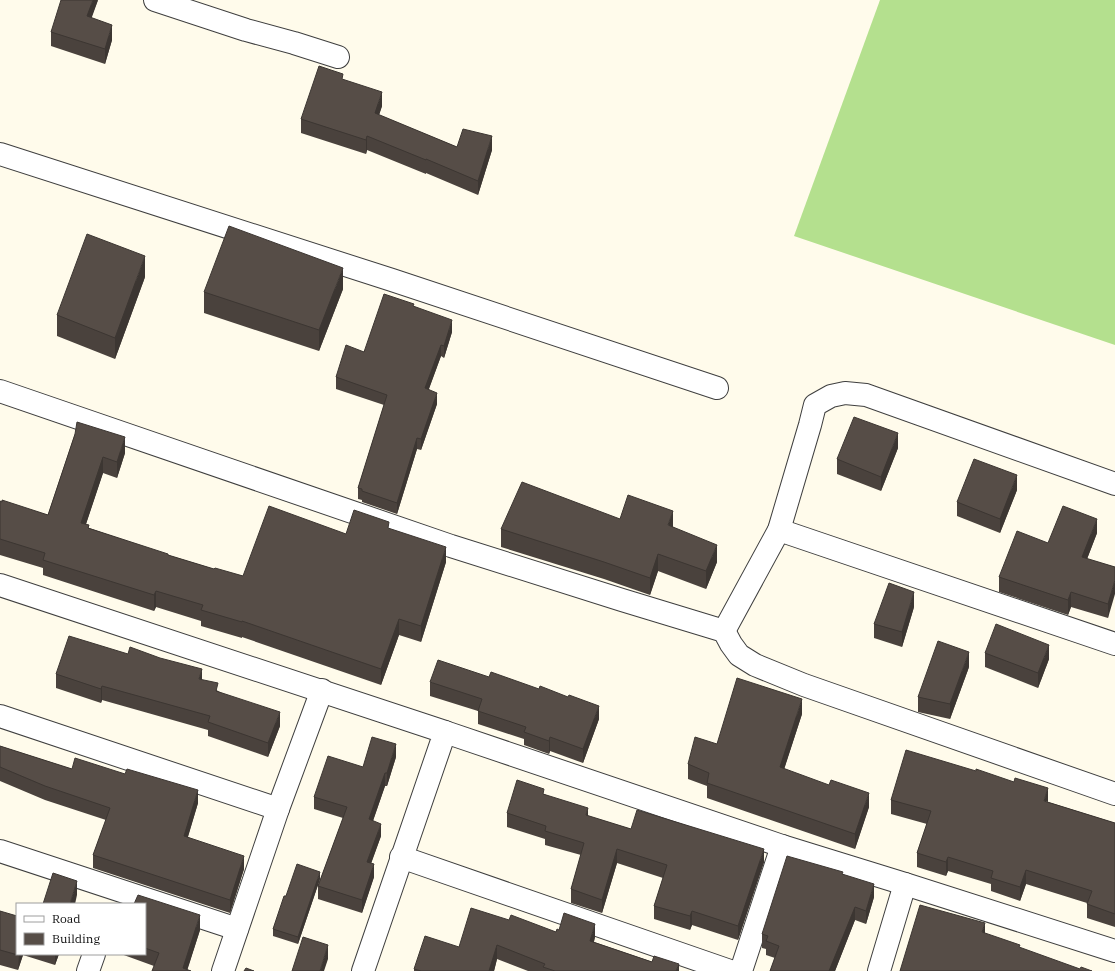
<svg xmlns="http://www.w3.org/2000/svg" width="1115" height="971" font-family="'IBM Plex Serif',serif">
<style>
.forest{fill:#b4e08e}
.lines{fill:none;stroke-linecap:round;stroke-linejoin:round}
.minor-casing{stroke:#3f3f3f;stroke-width:24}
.minor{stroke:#fff;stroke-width:22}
.wall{fill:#4a423d}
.shaded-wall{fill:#3c3632}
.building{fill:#564d47;stroke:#3c3632}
</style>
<rect width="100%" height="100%" fill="#fffbeb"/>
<polygon class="forest" points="880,0 1115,0 1115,345 794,236"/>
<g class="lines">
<g class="minor-casing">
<g id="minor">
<polyline points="155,0 246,30 294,43 338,57"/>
<polyline points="0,154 392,280 717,388"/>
<polyline points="0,391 451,546 622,600 724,631 731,644 739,655 755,665 804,685 1115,794"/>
<polyline points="779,530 1115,644"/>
<polyline points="0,585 445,732 363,971"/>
<polyline points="724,631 779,530 810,425 815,405 831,396 845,393 866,395 1115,484"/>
<polyline points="0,716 278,809"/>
<polyline points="445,732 782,846 905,884 1115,951"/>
<polyline points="0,851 237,929"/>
<polyline points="401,857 730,971"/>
<polyline points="88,971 94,954"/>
<polyline points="223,971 278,809 322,690"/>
<polyline points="741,971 782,846"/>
<polyline points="879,971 905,884"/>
</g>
</g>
<use href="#minor" class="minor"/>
</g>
<g class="wall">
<polygon points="98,0 91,18 112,40 105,64 51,46 51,32"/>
<polygon points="343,80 382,106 379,115 457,147 492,150 478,195 426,173 426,174 367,150 366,154 301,133 301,119"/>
<polygon points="145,277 115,359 57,336 57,315"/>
<polygon points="343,289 319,351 204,313 204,292"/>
<polygon points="414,306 452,332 444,358 441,356 429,389 437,404 421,450 417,449 397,514 362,502 362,500 358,499 358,488 384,405 336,389 336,377"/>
<polygon points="75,434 125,453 117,478 103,473 86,524 89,528 168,555 214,569 243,576 346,534 389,529 446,562 421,642 399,635 381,685 242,637 242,638 201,626 201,621 156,607 154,611 43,575 43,568 0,555 0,501 48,515"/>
<polygon points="898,448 881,491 837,474 837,459"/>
<polygon points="1017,490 1000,533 957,516 957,502"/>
<polygon points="620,519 673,527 717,562 706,589 658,571 650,595 604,579 501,547 501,529"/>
<polygon points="1097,533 1087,559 1115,567 1108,618 1071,607 1068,615 999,592 999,577 1048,543"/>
<polygon points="914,607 902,647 874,638 874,624"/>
<polygon points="985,653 1049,659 1038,688 985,667"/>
<polygon points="969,667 950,719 918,712 918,697"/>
<polygon points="56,674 202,680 218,691 280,726 268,757 208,736 208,730 102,700 101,703 56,688"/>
<polygon points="430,682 599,719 583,763 550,751 549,754 524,745 524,739 478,724 478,711 430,696"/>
<polygon points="802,714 784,769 869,807 855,849 707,798 707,786 688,779 688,764 717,744"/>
<polygon points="0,746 72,769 198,803 188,837 244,869 230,913 93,868 93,855 106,820 45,800 0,781"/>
<polygon points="396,757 387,786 385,786 373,821 381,836 371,863 374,877 362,913 318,899 318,886 343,818 314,809 314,797"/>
<polygon points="544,794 588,816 631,829 764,862 738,940 692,925 690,930 654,919 654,906 663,878 617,863 602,913 571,903 571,889 581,855 545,845 545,839 507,827 507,813"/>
<polygon points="891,800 1048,802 1115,823 1115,927 1087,918 1087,903 1026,884 1020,901 991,891 991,884 948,871 946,876 917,867 917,853 927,824 891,814"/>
<polygon points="843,874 874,897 866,924 855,920 835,971 770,971 775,958 766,955 766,949 762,948 762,934"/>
<polygon points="320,879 298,944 273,936 273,929 286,896"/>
<polygon points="145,904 200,930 187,970 154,966 121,954 145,954"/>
<polygon points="0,911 17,954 59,954 55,965 23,955 18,970 0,965"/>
<polygon points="509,920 556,932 559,930 595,937 594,942 679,971 528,971 497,959 494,971 414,971 414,969 459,947"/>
</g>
<g class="shaded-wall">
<polygon points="93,0 98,0 87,31 87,16"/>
<polygon points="112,25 112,40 105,64 105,49"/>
<polygon points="382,92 382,106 375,127 375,113"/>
<polygon points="367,136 367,150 366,154 366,140"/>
<polygon points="492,136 492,150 478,195 478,181"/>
<polygon points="145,256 145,277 115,359 115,338"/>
<polygon points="343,268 343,289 319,351 319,330"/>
<polygon points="452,320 452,332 444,358 444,346"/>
<polygon points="441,345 441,356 425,399 425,388"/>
<polygon points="437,393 437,404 421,450 421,439"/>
<polygon points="898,433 898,448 881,491 881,477"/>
<polygon points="125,437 125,453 117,478 117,462"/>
<polygon points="417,438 417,449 397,514 397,503"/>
<polygon points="103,457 103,473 81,539 81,523"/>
<polygon points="1017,475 1017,490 1000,533 1000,519"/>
<polygon points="673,511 673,529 668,525"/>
<polygon points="1097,519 1097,533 1082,572 1082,557"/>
<polygon points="717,545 717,562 706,589 706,571"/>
<polygon points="446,547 446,562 421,642 421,626"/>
<polygon points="658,554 658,571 650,595 650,578"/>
<polygon points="1115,580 1115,594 1108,618 1108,604"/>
<polygon points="156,591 156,607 154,611 154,595"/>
<polygon points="914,592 914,607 902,647 902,632"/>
<polygon points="1071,592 1071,607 1068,615 1068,600"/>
<polygon points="399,619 399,635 381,685 381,669"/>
<polygon points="1049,645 1049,659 1038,688 1038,673"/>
<polygon points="969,652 969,667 950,719 950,704"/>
<polygon points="202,669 202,683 199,679"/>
<polygon points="102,686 102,700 101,703 101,689"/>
<polygon points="802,699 802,714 780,782 780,767"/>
<polygon points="599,706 599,719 583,763 583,749"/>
<polygon points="280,712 280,726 268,757 268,743"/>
<polygon points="550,737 550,751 549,754 549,741"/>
<polygon points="396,744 396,757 387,786 387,773"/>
<polygon points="385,773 385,786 369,832 369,819"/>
<polygon points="1048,788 1048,802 1044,801"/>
<polygon points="198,790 198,803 184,849 184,836"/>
<polygon points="869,793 869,807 855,849 855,834"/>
<polygon points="588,808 588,822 586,815"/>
<polygon points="381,824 381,836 367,875 367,862"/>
<polygon points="617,849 617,863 602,913 602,900"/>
<polygon points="764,849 764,862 738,940 738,926"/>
<polygon points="244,856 244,869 230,913 230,900"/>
<polygon points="948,857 948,871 946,876 946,862"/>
<polygon points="374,864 374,877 362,913 362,900"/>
<polygon points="1026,870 1026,884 1020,901 1020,887"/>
<polygon points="320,872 320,879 298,944 298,937"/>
<polygon points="77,881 77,895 75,904 70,904"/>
<polygon points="874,884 874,897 866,924 866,911"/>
<polygon points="855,907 855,920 835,971 829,971"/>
<polygon points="692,911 692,925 690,930 690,916"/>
<polygon points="200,915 200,930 187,971 183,968"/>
<polygon points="985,923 985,937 982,932"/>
<polygon points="595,924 595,937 590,954 590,941"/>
<polygon points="328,945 328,959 324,971 320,971"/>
<polygon points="497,945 497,959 494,971 489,971"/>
<polygon points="19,954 23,954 23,955 18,970"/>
<polygon points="55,954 59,954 55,965"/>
<polygon points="679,964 679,971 676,971"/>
</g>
<g class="building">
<polygon points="61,0 93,0 87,16 112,25 105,49 51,32"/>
<polygon points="319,66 343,74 342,79 382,92 375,113 457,147 463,129 492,136 478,181 426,159 426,160 367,136 366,140 301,119"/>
<polygon points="229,226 343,268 319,330 204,292"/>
<polygon points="87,234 145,256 115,338 57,315"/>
<polygon points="384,294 414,304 413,306 452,320 444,346 441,345 425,388 437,393 421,439 417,438 397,503 362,491 362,489 358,488 387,395 336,377 346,345 364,352"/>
<polygon points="854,417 898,433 881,477 837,459"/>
<polygon points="77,422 125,437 117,462 103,457 81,523 89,525 88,528 168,554 168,555 214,569 215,568 243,576 269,506 346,534 354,510 389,522 388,528 446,547 421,626 399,619 381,669 242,621 242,622 201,610 203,605 156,591 154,595 43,560 45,553 0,539 0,501 2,502 2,500 48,515 75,434"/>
<polygon points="974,459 1017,475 1000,519 957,502"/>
<polygon points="522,482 620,519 628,495 673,511 668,525 717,545 706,571 658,554 650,578 604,562 501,529"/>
<polygon points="1063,506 1097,519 1082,557 1115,567 1115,580 1108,604 1071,592 1068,600 999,577 1017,531 1048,543"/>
<polygon points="889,583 914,592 902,632 874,624"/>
<polygon points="996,624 1049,645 1038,673 985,653"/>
<polygon points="69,636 128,654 130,647 160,658 202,669 199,679 218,683 216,691 280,712 268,743 208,722 210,716 102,686 101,689 56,674"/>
<polygon points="938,641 969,652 950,704 918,697"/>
<polygon points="438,660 489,677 491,672 539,689 540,686 568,697 569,695 599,706 583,749 550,737 549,741 524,732 526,727 478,711 482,699 430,682"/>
<polygon points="737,678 802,699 780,767 829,785 831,780 869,793 855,834 707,783 709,773 688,764 695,737 717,744"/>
<polygon points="372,737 396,744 387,773 385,773 369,819 381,824 367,862 374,864 362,900 318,886 347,807 314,797 328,756 363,767"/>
<polygon points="0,746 72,769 75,758 125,774 127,769 198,790 184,836 244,856 230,900 93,855 110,808 45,786 0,767"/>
<polygon points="906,750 976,771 976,769 1014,782 1015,778 1048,788 1044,801 1115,823 1115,914 1087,904 1092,891 1026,870 1020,887 991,878 993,871 948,857 946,862 917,853 931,811 891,800"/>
<polygon points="517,780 544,789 543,794 588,808 586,815 631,829 637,810 764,849 738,926 692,911 690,916 654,906 667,865 617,849 602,900 571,889 584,843 545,831 546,826 507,813"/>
<polygon points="787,856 843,872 842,874 874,884 866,911 855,907 829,971 770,971 779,946 766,941 768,936 762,934"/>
<polygon points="297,864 320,872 298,937 273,929 284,896 286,896"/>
<polygon points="53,873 77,881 70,904 43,904"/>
<polygon points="138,895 200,915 183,968 191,971 152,971 159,953 145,948 145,904 134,904"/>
<polygon points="920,905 985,923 982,932 1020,945 1019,947 1080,969 1081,967 1092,971 900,971"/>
<polygon points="471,908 509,920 511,915 556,932 557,929 559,930 564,913 595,924 590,941 652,962 654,956 679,964 676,971 555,971 543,967 545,964 497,945 489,971 421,971 414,969 425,936 459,947"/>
<polygon points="0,911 17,916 17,954 19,954 18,955 0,950"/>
<polygon points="303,937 328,945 320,971 292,971"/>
<polygon points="246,968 254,971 244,971"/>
</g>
<rect x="16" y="903" width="130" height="52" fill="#ffffff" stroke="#9e9e9e"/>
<rect x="24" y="916" width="20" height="6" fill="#ffffff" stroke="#9e9e9e"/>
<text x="52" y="923" font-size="12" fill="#0c0c0c">Road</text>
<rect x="24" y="933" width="20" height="12" fill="#564d47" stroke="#9e9e9e"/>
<text x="52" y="943" font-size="12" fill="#0c0c0c">Building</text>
</svg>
